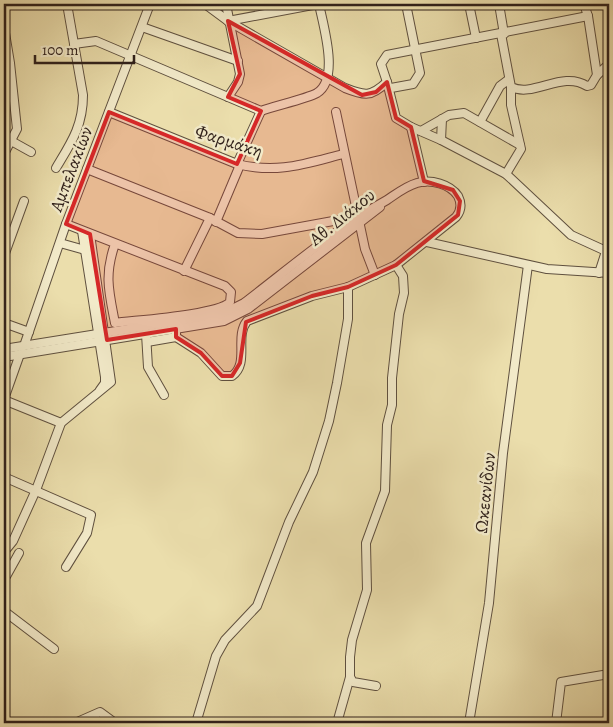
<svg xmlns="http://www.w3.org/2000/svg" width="613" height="727" font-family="Alegreya,serif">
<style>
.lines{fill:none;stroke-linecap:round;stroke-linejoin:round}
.minor-casing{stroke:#5f503f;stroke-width:10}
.minor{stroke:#f2eac9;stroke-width:8}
.marked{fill:#d62828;fill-opacity:0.2;stroke:#d62828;stroke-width:4;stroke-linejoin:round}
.labels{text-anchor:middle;stroke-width:5;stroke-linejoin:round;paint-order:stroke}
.street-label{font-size:18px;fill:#30211b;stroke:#f2eac9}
</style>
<rect width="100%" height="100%" fill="#ebdeac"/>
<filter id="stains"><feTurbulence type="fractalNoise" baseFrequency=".004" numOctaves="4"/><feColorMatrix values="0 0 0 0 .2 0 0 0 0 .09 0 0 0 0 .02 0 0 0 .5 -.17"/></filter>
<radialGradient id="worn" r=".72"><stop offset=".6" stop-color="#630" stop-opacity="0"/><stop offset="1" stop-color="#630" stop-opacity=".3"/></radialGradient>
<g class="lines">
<g class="minor-casing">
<g id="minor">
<path d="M205 4 228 21 345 88C365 96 371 97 387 82L396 118 411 127 441 140 506 174 571 235 606 251"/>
<polyline points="226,4 240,74 238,82 228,97"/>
<polyline points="469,4 476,38"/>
<polyline points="499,4 504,34"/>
<polyline points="228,21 318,4"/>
<polyline points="4,27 10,63 17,129 4,154"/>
<polyline points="142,27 238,61"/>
<path d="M501 34 511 87C534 98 562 70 587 86L591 85 597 75 588 16 584 4"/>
<path d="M74 44 96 41 261 111C274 106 306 99 317 93 340 79 323 25 319 4"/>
<polyline points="597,75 609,64"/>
<polyline points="387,82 381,64 387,55 588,16"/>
<polyline points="391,88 413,84 420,73 406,4"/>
<path d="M109 112 237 164C277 174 304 164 343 154"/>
<polyline points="336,112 365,249 375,275"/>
<polyline points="480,122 500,86 508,80"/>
<polyline points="411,127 424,182"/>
<polyline points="421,131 449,115 464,113 520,145"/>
<polyline points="4,137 31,152"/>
<polyline points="441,140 442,119"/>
<polyline points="237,164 261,111"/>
<path d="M56 168C71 143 83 126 83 95L67 4"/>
<polyline points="87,169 210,218 238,233 262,234 355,217"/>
<polyline points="506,174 521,149 511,105 511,87"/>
<polyline points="216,222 240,165"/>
<path d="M66 224 225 286 231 292 230 302C217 315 137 320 115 323 109 292 104 275 115 244"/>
<polyline points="82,231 105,377 105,383 100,390"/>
<polyline points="427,242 547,269 609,273"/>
<polyline points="60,243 85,250"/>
<polyline points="4,256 24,201"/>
<polyline points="184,271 210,218"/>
<polyline points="599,273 609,242"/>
<polyline points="4,323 29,332"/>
<polyline points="146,334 148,367 164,395"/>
<polyline points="147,342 176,337"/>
<polyline points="24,346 66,224 150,4"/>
<path d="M4 349 222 314 244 303C290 268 336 228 387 200 396 194 406 186 417 183 431 179 450 184 458 196 462 204 461 211 456 217L396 265 348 287 312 296 247 321C234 337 250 363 232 376H222L201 353 176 337V329"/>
<polyline points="4,357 224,321 248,309 380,207"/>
<polyline points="4,399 20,354"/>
<polyline points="4,400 61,423"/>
<polyline points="4,477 91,515 87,533 66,567"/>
<polyline points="4,552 13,541 36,490 61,423 111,382 90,234"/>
<polyline points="4,580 19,553"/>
<polyline points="4,611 54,649"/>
<polyline points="376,686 353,682 350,677 350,657 352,640 367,590 366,543 385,491 387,425 392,405 392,378 399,314 404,293 403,276 396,265"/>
<polyline points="4,716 8,723"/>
<polyline points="75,723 100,712 115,723"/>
<polyline points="196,723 216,656 225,640 257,606 289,522 313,472 329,421 337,383 348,319 348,287"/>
<polyline points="337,723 350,677"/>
<polyline points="469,723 489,603 503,453 528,265"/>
<polyline points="556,723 561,682 609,674"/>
</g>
</g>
<use href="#minor" class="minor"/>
</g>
<path class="marked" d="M228 21 362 95 376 92 387 82 396 118 411 127 424 181 453 190 460 201 458 215 396 265 348 287 312 296 246 322 240 363 232 376H222L201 353 176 337V329L107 340 90 234 66 224 109 112 237 164 261 111 228 97 240 74Z"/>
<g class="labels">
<g class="street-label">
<text transform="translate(229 141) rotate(18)" y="6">Φαρμάκη</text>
<text transform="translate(71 169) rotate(-69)" y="6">Αμπελακίων</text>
<text transform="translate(342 217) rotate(-39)" y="6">Αθ. Διάκου</text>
<text transform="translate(485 493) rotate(-84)" y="6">Ωκεανίδων</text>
</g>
</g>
<rect width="613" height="727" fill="none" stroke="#ebdeac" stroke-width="20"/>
<rect x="5" y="5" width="603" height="717" fill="none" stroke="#30211b" stroke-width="2.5"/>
<rect x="10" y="10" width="593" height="707" fill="none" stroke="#30211b"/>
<path d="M35 55v8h99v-8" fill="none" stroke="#30211b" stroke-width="2.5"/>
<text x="42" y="55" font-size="15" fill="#30211b" stroke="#f2eac9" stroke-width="4" paint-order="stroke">100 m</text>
<rect width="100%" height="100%" filter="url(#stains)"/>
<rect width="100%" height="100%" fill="url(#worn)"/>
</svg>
